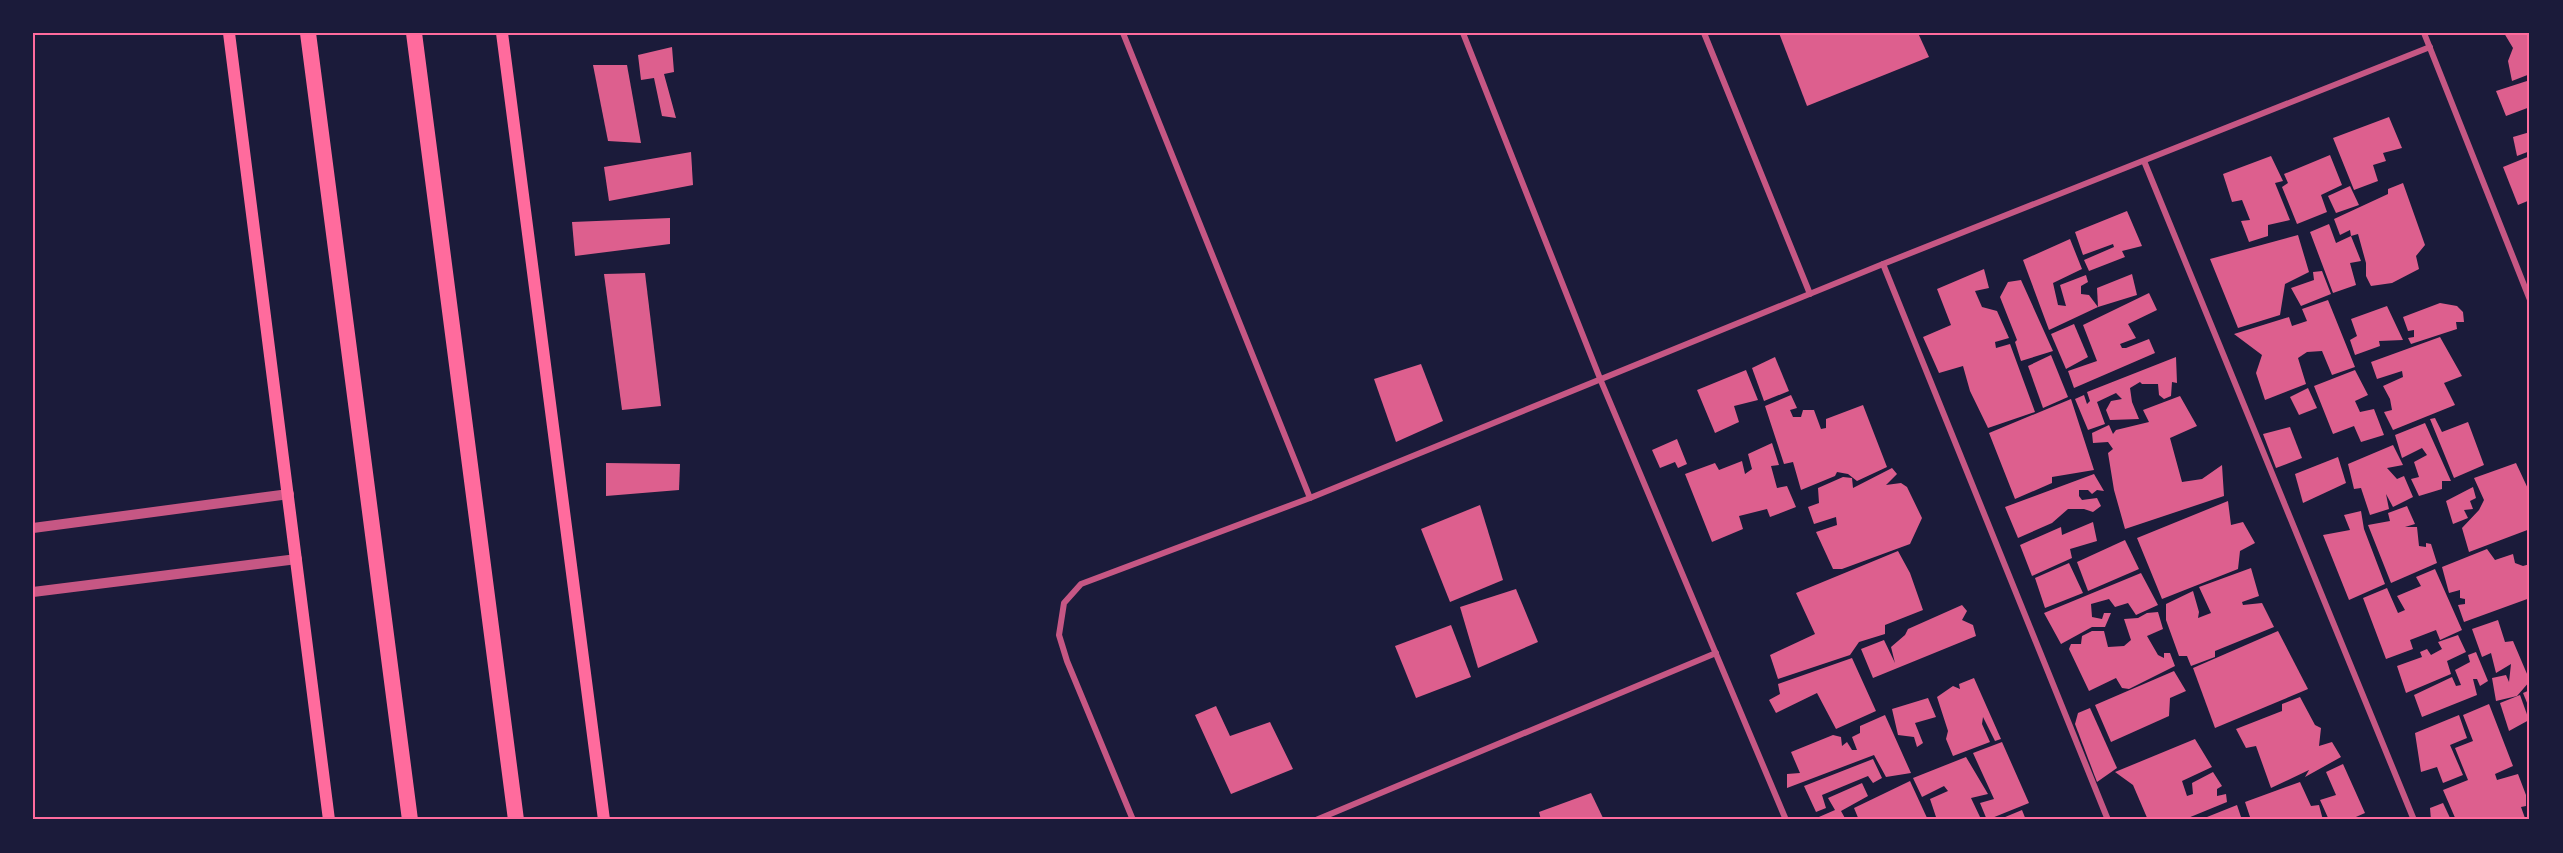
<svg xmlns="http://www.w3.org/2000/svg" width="2563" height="853" font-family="'Noto Sans',sans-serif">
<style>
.building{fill:#dd5f8e}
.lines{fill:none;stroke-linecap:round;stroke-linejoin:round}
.minor{stroke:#c65784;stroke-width:6}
.tertiary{stroke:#c65784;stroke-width:10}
.secondary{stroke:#ff6b9d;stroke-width:12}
.trunk{stroke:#ff6b9d;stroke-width:16}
.neatline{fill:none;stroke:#ff6b9d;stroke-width:2}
</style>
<rect width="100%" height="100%" fill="#1b1b3a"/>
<g class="building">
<polygon points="1779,33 1918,33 1929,57 1807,106"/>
<polygon points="2504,33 2530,33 2530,74 2512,81 2508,61 2513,48"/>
<polygon points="672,47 674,72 664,74 676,118 662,116 654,78 641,80 638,55"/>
<polygon points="593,65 627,65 641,143 608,141"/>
<polygon points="2530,80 2530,107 2506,116 2496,91"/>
<polygon points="2389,117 2402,148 2383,153 2386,161 2373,165 2378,181 2354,190 2333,138"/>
<polygon points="2530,132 2530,151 2517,156 2513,137"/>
<polygon points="691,152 693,185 609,201 604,167"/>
<polygon points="2330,155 2342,185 2321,195 2327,212 2297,224 2282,187 2288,183 2284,174"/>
<polygon points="2271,156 2283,181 2275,183 2290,220 2268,225 2268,236 2249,242 2241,221 2250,220 2242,200 2232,202 2223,174"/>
<polygon points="2530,156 2530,200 2518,205 2503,167"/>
<polygon points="2403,183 2425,245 2416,256 2419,269 2392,283 2371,286 2366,276 2366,263 2358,234 2351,236 2350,230 2340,235 2334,219 2388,194 2388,189"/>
<polygon points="2350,186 2359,205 2336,213 2328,196"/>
<polygon points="2127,211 2142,246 2122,251 2125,257 2089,271 2084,260 2114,247 2113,244 2083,255 2075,232"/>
<polygon points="670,218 670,244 575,256 572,222"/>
<polygon points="2329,224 2336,243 2351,236 2361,261 2350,263 2356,285 2333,293 2310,232"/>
<polygon points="2298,235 2309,272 2285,284 2280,315 2238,328 2210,259"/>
<polygon points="2070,239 2082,269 2053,283 2058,305 2066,306 2060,285 2086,275 2088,282 2081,286 2081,294 2089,295 2098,307 2049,330 2023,260"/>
<polygon points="1984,269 1989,288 1975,291 1982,307 1997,311 2009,338 1995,342 1996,348 2010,344 2035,412 1988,428 1970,391 1963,366 1939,373 1923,337 1951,325 1937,289"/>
<polygon points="2322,271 2331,294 2301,306 2291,288 2314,280 2313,272"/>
<polygon points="645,273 661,406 622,410 604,274"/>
<polygon points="2132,274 2137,295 2098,307 2097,288"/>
<polygon points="2021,280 2053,351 2021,361 2015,342 2017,340 2000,297 2008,282"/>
<polygon points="2149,293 2157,310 2128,324 2136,338 2120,344 2122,348 2126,348 2149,339 2155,353 2074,388 2068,371 2097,361 2083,325"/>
<polygon points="2328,300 2355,367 2332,375 2322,351 2307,352 2298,358 2306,384 2265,400 2256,373 2262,355 2234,334 2289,317 2292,326 2307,321 2302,309"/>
<polygon points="2440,303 2457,306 2463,312 2464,322 2456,322 2457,329 2411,344 2408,338 2414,337 2414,330 2408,331 2403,317"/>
<polygon points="2387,306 2403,340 2379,341 2380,346 2355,355 2350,340 2357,336 2351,319"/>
<polygon points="2074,324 2088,357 2066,369 2051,334"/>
<polygon points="2440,337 2462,376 2444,383 2455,405 2393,430 2384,412 2392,410 2390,399 2383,386 2403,377 2402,371 2377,379 2371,362"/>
<polygon points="2051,355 2068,397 2043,408 2028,366"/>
<polygon points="1775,357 1789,391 1764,401 1752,368"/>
<polygon points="2176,357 2177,383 2172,382 2171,396 2164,399 2159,395 2158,384 2142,384 2140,382 2130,388 2132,402 2139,419 2110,420 2106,410 2111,401 2122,399 2116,393 2097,402 2105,424 2088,430 2075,399 2084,395 2087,404 2090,401 2087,392"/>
<polygon points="1421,364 1443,421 1396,442 1374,379"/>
<polygon points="1746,370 1758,400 1734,406 1739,422 1715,433 1697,390"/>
<polygon points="2355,370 2368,395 2355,401 2360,412 2374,409 2384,435 2361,442 2354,426 2333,434 2314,386"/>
<polygon points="2308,388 2317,408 2299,415 2290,397"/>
<polygon points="1791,395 1797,408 1790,410 1793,417 1801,417 1803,410 1814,410 1821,429 1826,428 1826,419 1863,405 1887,467 1857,481 1848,474 1837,472 1835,476 1801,490 1793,462 1784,464 1765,406"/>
<polygon points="2180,396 2197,426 2170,438 2182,482 2202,479 2222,465 2224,496 2125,529 2114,490 2108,453 2113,449 2108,442 2093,443 2092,433 2109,425 2113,434 2116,430 2149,422 2143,410"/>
<polygon points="2071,399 2094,470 2052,477 2052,483 2015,499 1989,433"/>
<polygon points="2435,418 2442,432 2468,422 2484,465 2454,478 2430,419"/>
<polygon points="2425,423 2451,481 2442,481 2442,489 2419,496 2411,479 2419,477 2414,462 2427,455 2422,448 2402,458 2395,435"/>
<polygon points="2290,427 2302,458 2276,468 2263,434"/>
<polygon points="1677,439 1687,464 1678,468 1675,462 1660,468 1652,450"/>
<polygon points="1772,443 1779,465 1771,466 1777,488 1787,486 1796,507 1770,517 1767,509 1739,516 1743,529 1712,542 1685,474 1715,463 1719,470 1742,461 1745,474 1752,469 1748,454"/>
<polygon points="2393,445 2403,465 2387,468 2397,479 2404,476 2413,497 2393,507 2386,494 2389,509 2370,515 2361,488 2354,489 2348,464"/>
<polygon points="2338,457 2346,483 2303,503 2295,474"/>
<polygon points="606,463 680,464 679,490 606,496"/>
<polygon points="2516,463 2530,493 2530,529 2469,552 2462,528 2479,510 2484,500 2474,478"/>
<polygon points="1892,468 1897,474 1886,485 1901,483 1907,487 1922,518 1910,544 1842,569 1833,569 1816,532 1837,525 1836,517 1814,524 1808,507 1819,503 1818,488 1843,477 1852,478 1853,488"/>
<polygon points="2094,474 2104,491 2097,490 2092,494 2088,490 2079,490 2079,496 2082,500 2097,498 2101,506 2093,512 2084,509 2068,509 2052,523 2018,538 2005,507"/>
<polygon points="2473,487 2476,498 2470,501 2473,509 2464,510 2468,518 2453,524 2446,501"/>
<polygon points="2228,501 2231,525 2243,522 2255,543 2240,551 2238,569 2162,599 2137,538"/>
<polygon points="1480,505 1503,580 1450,602 1421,529"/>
<polygon points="2407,506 2415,524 2405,527 2417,527 2419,546 2426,547 2426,543 2431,544 2437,563 2391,583 2368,525 2390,521 2388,513"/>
<polygon points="2361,511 2364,529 2385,584 2349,600 2323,535 2350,530 2344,515"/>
<polygon points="2093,522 2097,541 2070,549 2072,558 2032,576 2020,545 2061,527 2062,535"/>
<polygon points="2125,540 2139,569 2088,591 2077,562"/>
<polygon points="2487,549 2495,560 2513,554 2515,563 2523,566 2530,564 2530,598 2464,622 2458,605 2465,604 2465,599 2460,598 2460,590 2449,593 2442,567"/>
<polygon points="1898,551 1910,573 1923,610 1885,625 1885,634 1859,642 1850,655 1778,679 1770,655 1815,634 1796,593"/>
<polygon points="2069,563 2083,593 2045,608 2035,578"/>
<polygon points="2251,568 2259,596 2242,602 2243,605 2262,603 2274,627 2215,651 2215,657 2191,666 2187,656 2179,656 2166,620 2166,604 2193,591 2199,612 2198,618 2211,613 2199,587"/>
<polygon points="2435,569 2462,630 2440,640 2436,630 2410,640 2413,649 2386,659 2363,598 2387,588 2398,613 2405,610 2397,596 2421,586 2416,577"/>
<polygon points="2141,573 2158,605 2136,615 2128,603 2115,607 2109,599 2091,604 2092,617 2102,619 2104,613 2111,613 2105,627 2092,627 2061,644 2044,613"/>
<polygon points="1516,589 1538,642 1478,668 1460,607"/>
<polygon points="1962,605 1967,611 1962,620 1973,625 1976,636 1873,678 1861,649 1884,640 1895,663 1891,647 1905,635 1908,629"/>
<polygon points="2158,612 2163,629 2147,636 2158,655 2164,658 2164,653 2170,653 2175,666 2129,689 2122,688 2116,678 2089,691 2069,649 2071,644 2081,644 2082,636 2092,631 2104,631 2108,647 2124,646 2131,640 2124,619 2138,618 2147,613"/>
<polygon points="2498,620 2505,642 2513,641 2530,681 2517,696 2496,701 2492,678 2506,675 2509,682 2511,664 2496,673 2491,653 2482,657 2472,629"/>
<polygon points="1451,625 1471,677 1416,698 1395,646"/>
<polygon points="2278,631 2308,689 2215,728 2193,668"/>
<polygon points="2458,635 2466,652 2447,661 2451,674 2406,693 2397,666 2422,657 2420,652 2427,649 2431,655 2442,649 2438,642"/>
<polygon points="2476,652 2488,681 2480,686 2477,679 2473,679 2477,695 2422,717 2414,695 2452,677 2456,686 2461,685 2455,670 2470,662 2468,655"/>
<polygon points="1852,658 1876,711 1836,729 1817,693 1776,713 1769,700 1780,694 1778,684"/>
<polygon points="2174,671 2186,691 2170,698 2169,716 2111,742 2095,705"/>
<polygon points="1974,678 2001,739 1995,741 1983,717 1982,724 1990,742 1953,756 1946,739 1948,731 1937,697 1953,686 1960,689 1959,684"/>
<polygon points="2530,690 2530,710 2523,693"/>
<polygon points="2520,695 2529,720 2509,731 2500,703"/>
<polygon points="2300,697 2315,725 2321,728 2319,746 2332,742 2341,757 2305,777 2309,770 2271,788 2256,746 2246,748 2236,729 2282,711 2282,704"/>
<polygon points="1928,698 1936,717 1915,723 1923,743 1917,747 1914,737 1898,735 1892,709"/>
<polygon points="2489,704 2513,766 2495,774 2497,780 2518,774 2526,795 2526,806 2521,807 2525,818 2530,817 2530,820 2456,820 2443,790 2468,780 2455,748 2473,741 2463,715"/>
<polygon points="1216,706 1230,736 1270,722 1293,769 1231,794 1195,715"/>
<polygon points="2090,708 2117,768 2097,782 2075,724 2078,713"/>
<polygon points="1885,715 1911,773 1886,777 1874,755 1787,788 1787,774 1800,773 1791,752 1833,735 1841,737 1842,746 1847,742 1852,750 1857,750 1852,737 1860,733 1860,726"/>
<polygon points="2459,715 2467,738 2450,745 2463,775 2443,783 2437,767 2421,772 2415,733"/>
<polygon points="2195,739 2212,767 2182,781 2187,796 2193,794 2192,783 2213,772 2222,786 2217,789 2217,796 2226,794 2227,802 2183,820 2148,820 2133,785 2115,772"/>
<polygon points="2002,742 2029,803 1987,820 1980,803 1994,799 1973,753"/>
<polygon points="1966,757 1988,794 1971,798 1980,817 1934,820 1936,817 1930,799 1948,791 1944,786 1922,797 1913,778"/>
<polygon points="1873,759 1882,778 1873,783 1868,776 1822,795 1826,808 1816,812 1804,786"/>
<polygon points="2343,764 2365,813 2349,820 2329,820 2320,800 2336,795 2326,772"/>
<polygon points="1910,781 1928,820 1859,820 1854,808"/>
<polygon points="2300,782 2311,806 2319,805 2323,820 2251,820 2245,802"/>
<polygon points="1862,783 1868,796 1841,811 1846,820 1812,820 1835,810 1828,798"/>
<polygon points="1591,793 1604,820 1541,820 1539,812"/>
<polygon points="2443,803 2451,820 2431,820 2430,808"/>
<polygon points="2237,805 2242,820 2208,820 2207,817"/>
<polygon points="2022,810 2026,820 1998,820"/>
</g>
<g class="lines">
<g class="minor">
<polyline points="1123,33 1310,498"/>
<polyline points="1463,33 1601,381 1786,820"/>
<polyline points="1704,33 1810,294"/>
<polyline points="2424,33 2530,300"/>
<polyline points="2144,161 2414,820"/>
<polyline points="1883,264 2108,820"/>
<polyline points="1133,820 1067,661 1059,635 1064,603 1081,584 1310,498 1883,264 2430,47"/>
<polyline points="1316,820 1716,653"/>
</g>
<g class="tertiary">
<polyline points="33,528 289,494"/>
<polyline points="33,592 297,559"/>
</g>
<g class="secondary">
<polyline points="229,33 329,820"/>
<polyline points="502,33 604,820"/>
</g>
<g class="trunk">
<polyline points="308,33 410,820"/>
<polyline points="414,33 516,820"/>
</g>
</g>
<rect width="2563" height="853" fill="none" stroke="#1b1b3a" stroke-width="69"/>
<rect x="34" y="34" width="2494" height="784" class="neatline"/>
</svg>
